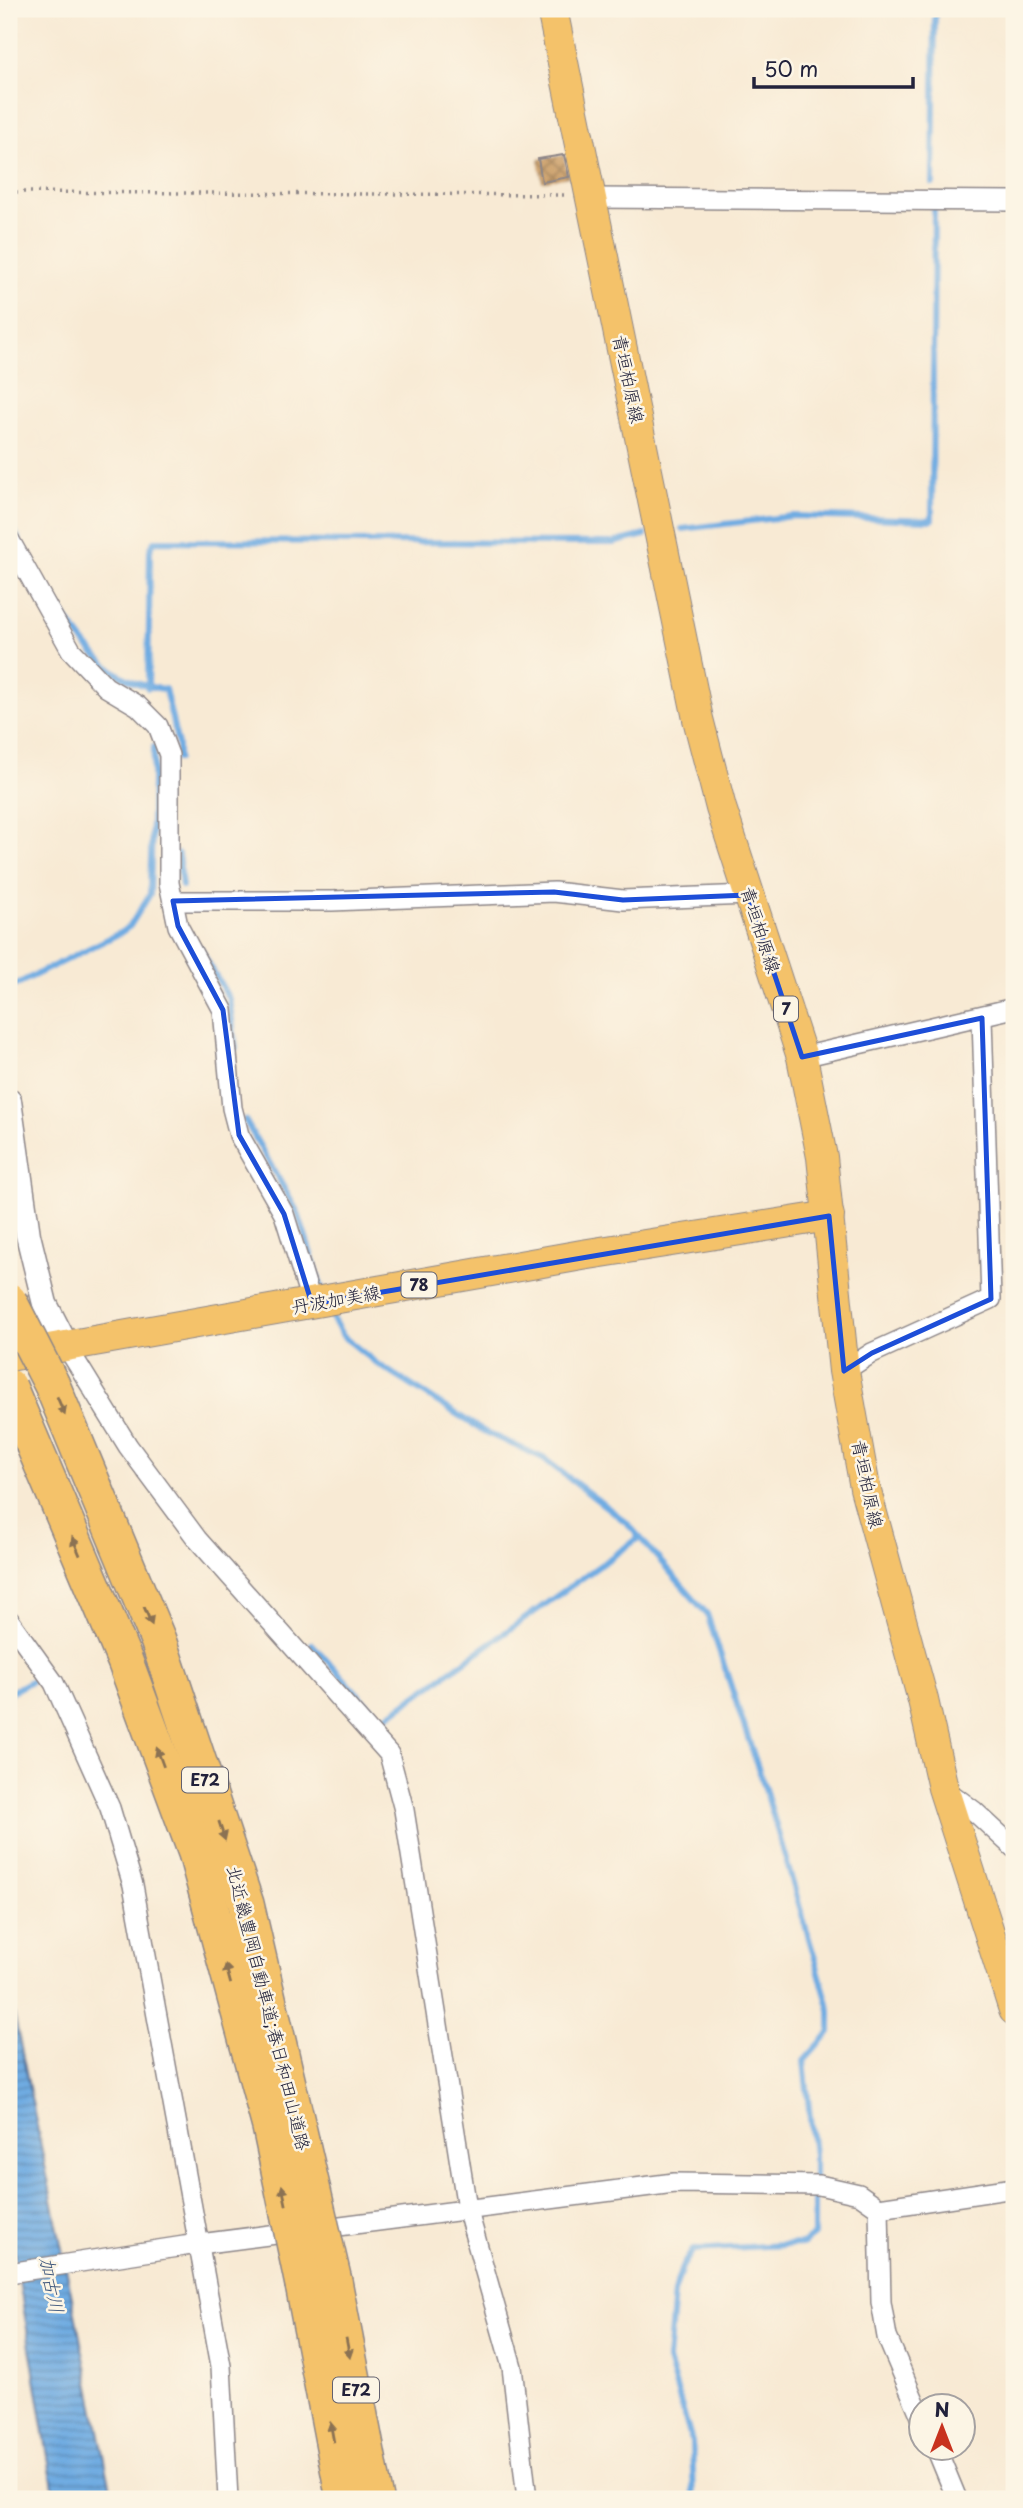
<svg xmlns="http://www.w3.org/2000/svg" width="1023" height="2508" font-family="'Playpen Sans','Klee One',sans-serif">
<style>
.water{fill:url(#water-rules);stroke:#49678e;stroke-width:2}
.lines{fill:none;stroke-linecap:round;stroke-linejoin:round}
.stream{stroke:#70ace2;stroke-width:6}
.building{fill:url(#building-cross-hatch)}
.minor-casing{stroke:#8d8688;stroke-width:22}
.tertiary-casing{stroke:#8d8688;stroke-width:27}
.primary-casing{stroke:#8d8688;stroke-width:32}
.motorway-casing{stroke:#8d8688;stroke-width:38}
.path{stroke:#8d8688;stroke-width:3.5;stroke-dasharray:2 5;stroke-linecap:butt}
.minor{stroke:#fff;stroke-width:19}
.tertiary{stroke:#fff;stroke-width:24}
.primary{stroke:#f4c26a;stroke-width:30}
.motorway{stroke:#f4c26a;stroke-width:35}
.motorway-bridge-casing{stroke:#8d8688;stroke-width:38;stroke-linecap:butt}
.motorway-bridge{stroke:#f4c26a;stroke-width:35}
.oneway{fill:#8b7252}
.marked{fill:none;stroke:#1d4ed8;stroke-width:5;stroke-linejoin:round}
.labels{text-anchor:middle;stroke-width:5;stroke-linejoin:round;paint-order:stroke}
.shield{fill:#fcf5e5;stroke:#63616e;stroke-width:2}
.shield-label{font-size:16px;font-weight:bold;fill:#22223b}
.street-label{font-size:18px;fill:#22223b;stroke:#fcf5e5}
.water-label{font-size:19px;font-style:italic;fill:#41597e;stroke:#fcf5e5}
</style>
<defs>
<pattern id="water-rules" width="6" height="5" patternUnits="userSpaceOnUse" patternTransform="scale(1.75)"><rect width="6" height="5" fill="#70ace2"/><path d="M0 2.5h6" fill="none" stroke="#5c8cb8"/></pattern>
<pattern id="building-cross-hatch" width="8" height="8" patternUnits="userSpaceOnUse" patternTransform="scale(1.75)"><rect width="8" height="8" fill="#cda26d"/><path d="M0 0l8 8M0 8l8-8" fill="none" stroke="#a6845b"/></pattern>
</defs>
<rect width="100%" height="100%" fill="#fcf5e5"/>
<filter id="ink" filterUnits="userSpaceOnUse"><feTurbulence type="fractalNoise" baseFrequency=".0143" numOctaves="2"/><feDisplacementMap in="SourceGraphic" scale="14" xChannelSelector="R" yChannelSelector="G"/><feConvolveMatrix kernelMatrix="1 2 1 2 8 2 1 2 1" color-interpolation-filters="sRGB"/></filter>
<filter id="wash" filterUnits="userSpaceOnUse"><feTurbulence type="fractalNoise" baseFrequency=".00686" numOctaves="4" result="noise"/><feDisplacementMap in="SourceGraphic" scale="28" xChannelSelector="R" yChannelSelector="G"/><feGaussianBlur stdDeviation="1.57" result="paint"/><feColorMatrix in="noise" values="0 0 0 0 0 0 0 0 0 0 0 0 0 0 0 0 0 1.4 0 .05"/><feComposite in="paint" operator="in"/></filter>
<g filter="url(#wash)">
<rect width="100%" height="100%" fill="#f8ead4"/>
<polygon class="water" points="9,1989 113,2499 55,2499 9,2220"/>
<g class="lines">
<g class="stream">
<polyline points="933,183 935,9"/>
<polyline points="9,520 19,540"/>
<polyline points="682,529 793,516 932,520 934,209"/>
<path d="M52 598C82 640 107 685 165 689L178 745V759"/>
<polyline points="148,688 150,550 154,541 613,543 645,535"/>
<polyline points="178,854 182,886"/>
<polyline points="200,948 229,999 236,1048"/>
<polyline points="9,988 120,933 130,926 150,894 154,747"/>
<polyline points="245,1120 298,1213 322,1289"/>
<polyline points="329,1313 343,1336 376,1363 485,1432 543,1458 626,1522 707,1614 767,1795 830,2010 830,2032 804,2061 814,2155 814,2235 802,2244 693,2250 682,2267 674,2293 668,2360 692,2442 694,2499"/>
<polyline points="312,1644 382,1720 640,1537"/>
<polyline points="9,1693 31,1681"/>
</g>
</g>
<g id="blocks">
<polygon class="building" points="564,155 569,177 542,182 538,159"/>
</g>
</g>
<g filter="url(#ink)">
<use href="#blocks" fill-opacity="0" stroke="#8d8688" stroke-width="2"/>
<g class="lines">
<g class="minor-casing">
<g id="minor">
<polyline points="591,198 1014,201"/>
<polyline points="9,539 71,650 106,687 138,706 158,726 169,755 169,883 178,926 223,1010 232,1108 239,1135 284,1214 312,1304"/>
<polyline points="173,901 332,901 554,892 623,900 748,895"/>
<polyline points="802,1057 1014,1008"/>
<polyline points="67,1347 128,1446 197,1539 389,1754 404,1810 467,2208 512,2367 527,2499"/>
<polyline points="844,1371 872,1353 991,1299 982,1018"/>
<polyline points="9,1620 54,1683 110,1808 133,1885 221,2366 228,2499"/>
<polyline points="943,1788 974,1811 1014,1848"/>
<polyline points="879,2208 881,2302 887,2337 922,2419"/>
<polyline points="9,2273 184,2246 674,2183 819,2185 859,2194 879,2208 1014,2188"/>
<polyline points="936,2448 957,2499"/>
</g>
</g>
<g class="tertiary-casing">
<polyline id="tertiary" points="9,1101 28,1235 45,1304 67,1347"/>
</g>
<g class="primary-casing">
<g id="primary">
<polyline points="552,9 698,719 721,808 802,1057 822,1157 844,1371 865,1488 923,1700 943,1788 1014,2010"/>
<polyline points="9,1356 582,1255 829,1216"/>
</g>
</g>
<g class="motorway-casing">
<g id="motorway">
<polyline points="334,2281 376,2499"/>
<polyline points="303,2285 344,2499"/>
</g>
</g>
<polyline class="path" points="9,192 567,195"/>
<use href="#minor" class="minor"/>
<use href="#tertiary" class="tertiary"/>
<use href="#primary" class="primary"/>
<use href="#motorway" class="motorway"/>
<g class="motorway-bridge-casing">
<g id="motorway-bridge">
<polyline points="9,1301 52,1385 158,1640 246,1904 334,2281"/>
<polyline points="9,1387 125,1661 196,1853 270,2127 303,2285"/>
</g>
</g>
<use href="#motorway-bridge" class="motorway-bridge"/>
</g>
<defs><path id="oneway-solid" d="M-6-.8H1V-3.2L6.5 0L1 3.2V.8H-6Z" transform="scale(1.75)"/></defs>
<g class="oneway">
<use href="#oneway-solid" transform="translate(61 1406) rotate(67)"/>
<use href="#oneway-solid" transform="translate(76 1546) rotate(-113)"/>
<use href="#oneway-solid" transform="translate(148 1616) rotate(67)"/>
<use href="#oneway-solid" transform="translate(160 1757) rotate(-110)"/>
<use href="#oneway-solid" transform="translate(222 1831) rotate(72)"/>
<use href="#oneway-solid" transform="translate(228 1974) rotate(-105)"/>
<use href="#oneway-solid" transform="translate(284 2195) rotate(-102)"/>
<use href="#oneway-solid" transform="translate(348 2348) rotate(79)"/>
<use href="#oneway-solid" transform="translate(332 2432) rotate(-100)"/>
</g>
</g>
<path class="marked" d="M554 892 623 900 748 895 802 1057 982 1018 991 1299 872 1353 844 1371 829 1216 312 1304 284 1214 239 1135 223 1010 178 926 173 901Z"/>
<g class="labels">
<g class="shield">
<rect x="774" y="996.5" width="24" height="25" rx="5"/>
<rect x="401.5" y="1272.5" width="35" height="25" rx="5"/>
<rect x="182" y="1767.5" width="46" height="25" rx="5"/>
<rect x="333" y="2377.5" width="46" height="25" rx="5"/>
</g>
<g class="shield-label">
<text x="786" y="1015">7</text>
<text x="419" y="1291">78</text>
<text x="205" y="1786">E72</text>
<text x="356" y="2396">E72</text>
</g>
<g class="street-label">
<text transform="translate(628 379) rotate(78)" y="6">青垣柏原線</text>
<text transform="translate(760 930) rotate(72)" y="6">青垣柏原線</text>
<text transform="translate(336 1300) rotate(-10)" y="6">丹波加美線</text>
<text transform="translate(867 1484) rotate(78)" y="6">青垣柏原線</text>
<text transform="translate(268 2008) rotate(76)" y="6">北近畿豊岡自動車道;春日和田山道路</text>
</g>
<g class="water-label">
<text transform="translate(52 2285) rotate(79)" y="7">加古川</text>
</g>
</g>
<rect width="1023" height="2508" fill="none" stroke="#fcf5e5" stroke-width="35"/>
<g transform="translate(942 2427)"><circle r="33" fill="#fcf5e5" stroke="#a5a1a1" stroke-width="2"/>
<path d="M0-5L12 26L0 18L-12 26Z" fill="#c8321e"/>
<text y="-10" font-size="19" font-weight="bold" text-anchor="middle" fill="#22223b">N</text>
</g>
<path d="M754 77v10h159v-10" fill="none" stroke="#22223b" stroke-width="3.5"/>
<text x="764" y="77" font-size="21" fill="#22223b" stroke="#fcf5e5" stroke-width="5" paint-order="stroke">50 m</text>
</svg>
